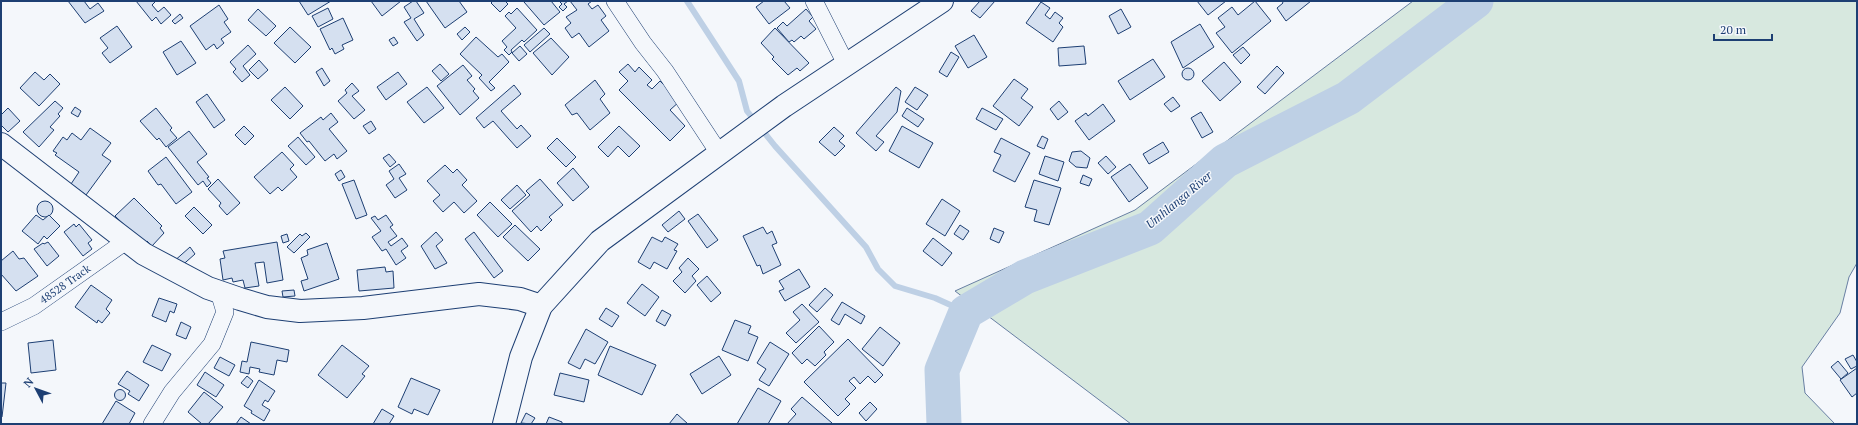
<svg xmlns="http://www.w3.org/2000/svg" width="1858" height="425" font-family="'PT Serif',serif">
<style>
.green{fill:#d7e8df;stroke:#687fa3}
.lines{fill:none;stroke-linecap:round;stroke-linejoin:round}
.stream{stroke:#bed0e5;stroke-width:6}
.river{stroke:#bed0e5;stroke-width:35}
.building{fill:#d5e0f0;stroke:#1d3f73}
.street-casing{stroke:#1d3f73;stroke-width:18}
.secondary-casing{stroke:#1d3f73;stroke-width:24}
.street{stroke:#f4f7fb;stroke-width:17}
.secondary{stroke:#f4f7fb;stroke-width:22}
.labels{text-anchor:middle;stroke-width:3;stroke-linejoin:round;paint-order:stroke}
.street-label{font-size:11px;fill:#1d3f73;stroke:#f4f7fb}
.water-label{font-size:12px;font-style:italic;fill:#1d3f73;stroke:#f4f7fb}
</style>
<rect width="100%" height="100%" fill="#f4f7fb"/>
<polygon class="green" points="1413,1 1857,1 1857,263 1849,277 1840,313 1802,367 1805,393 1835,424 1131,424 955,291 1135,210"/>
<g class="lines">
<polyline class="stream" points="687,1 739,81 747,111 775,146 866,247 878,269 895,286 935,298 966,312"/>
<polyline class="river" points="944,424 942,370 966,312 1025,277 1150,228 1225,161 1348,98 1476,1"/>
</g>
<g class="building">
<polygon points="68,1 84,1 90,9 98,3 104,11 85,23"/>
<polygon points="136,1 156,1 152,5 158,12 164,7 171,15 161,24 156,17 152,21"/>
<polygon points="299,1 331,1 308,15"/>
<polygon points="371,1 401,1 382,16"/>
<polygon points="413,1 416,1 424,13 414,19 424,35 417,41 404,22 411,18 404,7"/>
<polygon points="426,1 459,1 467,12 445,28"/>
<polygon points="493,1 505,1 508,4 500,12 491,3"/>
<polygon points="526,1 551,1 560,12 544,25 524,2"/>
<polygon points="559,1 568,1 564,4 567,7 563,11 559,7 562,4"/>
<polygon points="570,1 592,1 588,4 592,9 598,5 606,16 601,20 609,31 589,47 579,33 572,38 565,28 571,23 566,17 577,10"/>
<polygon points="764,1 784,1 790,8 769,24 756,7"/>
<polygon points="980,1 995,1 980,18 971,11"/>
<polygon points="1197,1 1226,1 1208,15"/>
<polygon points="1255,1 1271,21 1232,53 1216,33 1225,27 1218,18 1232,7 1238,15"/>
<polygon points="1282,1 1311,1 1286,21 1277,8 1283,3"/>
<polygon points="1041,2 1050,8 1045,15 1050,19 1055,12 1063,18 1059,23 1063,27 1053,42 1026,23"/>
<polygon points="219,5 228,19 224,22 231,32 221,39 224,43 217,49 214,44 206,50 190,26"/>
<polygon points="328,8 333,19 318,27 312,16"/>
<polygon points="517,8 537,30 524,42 522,40 511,50 512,52 509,55 504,50 507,47 502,41 516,28 505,16 509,12 511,14"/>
<polygon points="258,9 276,26 266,36 248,20"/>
<polygon points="806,9 813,17 809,21 816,29 804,39 801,36 794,42 792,40 789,42 777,28 783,22 787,26"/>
<polygon points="1121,9 1131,27 1118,34 1109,16"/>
<polygon points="180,14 183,18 175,24 172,21"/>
<polygon points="343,18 353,40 342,45 344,49 335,54 332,48 330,50 320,29"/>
<polygon points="1200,24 1214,47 1183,68 1171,42"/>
<polygon points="117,26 132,47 110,63 102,53 108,48 100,38"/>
<polygon points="290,27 311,47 295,63 274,43"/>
<polygon points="465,27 470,32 462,40 457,34"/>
<polygon points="544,28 550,34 530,52 524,45"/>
<polygon points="775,28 809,63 800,71 797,68 788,75 772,59 774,57 761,43"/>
<polygon points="974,35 987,57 968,68 955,46"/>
<polygon points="394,37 398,43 393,46 389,40"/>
<polygon points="476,37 498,57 502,54 509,62 489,82 495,88 491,91 479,78 482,75 460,54"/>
<polygon points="551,38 569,57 552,75 533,53"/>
<polygon points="181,41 196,63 177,75 163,52"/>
<polygon points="248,45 256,54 243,66 250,75 242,82 233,72 236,69 230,62"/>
<polygon points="520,46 527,54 519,61 512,53"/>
<polygon points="1084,46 1086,64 1059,66 1058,48"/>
<polygon points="1243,47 1250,55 1241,64 1233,55"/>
<polygon points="951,52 959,57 947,77 939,72"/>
<polygon points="1153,59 1165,77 1130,100 1118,81"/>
<polygon points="259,60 268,70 258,79 249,70"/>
<polygon points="1224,62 1241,82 1220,101 1202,81"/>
<polygon points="440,64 449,74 441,81 432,71"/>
<polygon points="628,64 635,72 639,67 652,80 647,85 652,89 660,81 680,101 670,110 685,126 670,141 619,90 628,81 619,72"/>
<polygon points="463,65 472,76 467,80 475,89 473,91 479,98 460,115 437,86"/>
<polygon points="1277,66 1284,73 1265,94 1257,87"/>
<polygon points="322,68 330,81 324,86 316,72"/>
<circle cx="1188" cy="74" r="6"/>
<polygon points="35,72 44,80 50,74 60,84 39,106 20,88"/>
<polygon points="398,72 407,84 386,100 377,87"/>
<polygon points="1014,79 1028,89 1021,98 1033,107 1019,126 993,106"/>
<polygon points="595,80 605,94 600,99 610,113 590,130 577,113 572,115 565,105"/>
<polygon points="352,83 359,91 352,96 365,110 354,119 338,101 347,93 345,90"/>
<polygon points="514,85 521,94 501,111 517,129 521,125 531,136 517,148 493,121 484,128 476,118"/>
<polygon points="285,87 303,106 290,119 271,100"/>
<polygon points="427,87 444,108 424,123 407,102"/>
<polygon points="896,87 901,91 897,112 876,136 884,142 876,151 856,133"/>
<polygon points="915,87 928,95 917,110 905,102"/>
<polygon points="207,94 225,120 214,128 196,102"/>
<polygon points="1173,97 1180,106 1171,112 1164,104"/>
<polygon points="55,101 63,108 58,114 60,116 50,127 54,130 39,147 23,132"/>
<polygon points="1059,101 1068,112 1058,120 1050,109"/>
<polygon points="1103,104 1115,121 1089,140 1075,121 1086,113 1088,116"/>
<polygon points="75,107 81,111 78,117 71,113"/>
<polygon points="8,108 20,121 8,132 1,125 1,115"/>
<polygon points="156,108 172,128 170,130 177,138 166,147 159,138 157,140 140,121"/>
<polygon points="907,108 924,119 918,127 902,116"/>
<polygon points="982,108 1003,119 996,130 976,119"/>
<polygon points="1201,112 1213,132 1202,138 1191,118"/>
<polygon points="331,113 338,122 329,129 347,151 337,159 334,154 325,161 309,141 307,142 300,133 321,117 323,120"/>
<polygon points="371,121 376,129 369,134 363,126"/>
<polygon points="244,126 254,136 245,145 235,135"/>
<polygon points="619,126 640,146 629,157 618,146 608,157 598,147"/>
<polygon points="902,126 933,143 919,168 889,151"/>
<polygon points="834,127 844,136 839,141 845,146 835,156 819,142"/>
<polygon points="90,128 111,143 102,155 111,161 86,195 71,184 79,172 55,155 57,153 53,151 63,137 67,140 72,133 81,140"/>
<polygon points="189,131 207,154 197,162 209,177 207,178 211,183 207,187 203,181 198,185 168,147"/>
<polygon points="1042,136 1048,139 1044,149 1037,146"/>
<polygon points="298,137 315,157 306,165 288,146"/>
<polygon points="557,138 576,157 566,167 547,148"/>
<polygon points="1001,138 1030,153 1015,182 993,171 1001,155 994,152"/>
<polygon points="1163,142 1169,152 1149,164 1143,154"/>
<polygon points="1081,151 1090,158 1087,168 1076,167 1069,161 1072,152"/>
<polygon points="282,152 294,165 290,169 297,177 282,191 278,187 270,194 254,177"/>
<polygon points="389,154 396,162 390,167 383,158"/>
<polygon points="1045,156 1064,162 1058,181 1039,174"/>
<polygon points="1106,156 1116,167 1108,174 1098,163"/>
<polygon points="166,157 192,192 176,204 161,184 158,185 148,171"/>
<polygon points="399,164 406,174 399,178 407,190 395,198 386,185 394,179 389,171"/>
<polygon points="1130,164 1148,188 1129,202 1111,177"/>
<polygon points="445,165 453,173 457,169 467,180 462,185 477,201 464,213 454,202 443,212 433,201 440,195 427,181"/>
<polygon points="573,168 589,187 573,201 557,183"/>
<polygon points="341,170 345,177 339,181 335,174"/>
<polygon points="1083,175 1092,179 1089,186 1080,183"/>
<polygon points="218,179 240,203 227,215 219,206 221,203 208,189"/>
<polygon points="540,179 563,205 549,217 552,220 541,231 537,226 531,232 512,211 530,195 526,191"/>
<polygon points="354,180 367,215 356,219 342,184"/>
<polygon points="1034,180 1061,188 1049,225 1034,221 1037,210 1025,207"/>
<polygon points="517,185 526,195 510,209 501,200"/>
<polygon points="134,198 162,226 160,228 164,233 152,246 147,241 144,244 115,216"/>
<polygon points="942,199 960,211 945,236 926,224"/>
<circle cx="45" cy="209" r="8"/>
<polygon points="490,202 512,224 498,237 477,215"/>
<polygon points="194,207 212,225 203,234 185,216"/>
<polygon points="679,211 685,219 668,232 662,225"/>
<polygon points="698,214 718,240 707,248 688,221"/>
<polygon points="36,215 43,220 49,215 60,226 47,239 44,236 38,244 22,231"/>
<polygon points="386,215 393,225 390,227 397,236 388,242 391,246 402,238 408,246 401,251 406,258 396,265 386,249 382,251 372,237 381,231 371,218 375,216 378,220"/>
<polygon points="74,224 76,227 79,224 92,240 88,243 92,249 83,256 64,232"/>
<polygon points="515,225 540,249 528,261 503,237"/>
<polygon points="960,225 969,231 963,240 954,234"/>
<polygon points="763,227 767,234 772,231 777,243 772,245 781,265 763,274 760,265 757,266 743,236"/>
<polygon points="994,228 1004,232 999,243 990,239"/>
<polygon points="436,232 443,240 436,246 447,263 435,269 421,246"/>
<polygon points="474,232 503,271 494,278 465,239"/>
<polygon points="306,233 310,237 294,253 287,247 300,234 302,236"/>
<polygon points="287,234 289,241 283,243 281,236"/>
<polygon points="652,237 662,242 665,237 678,244 674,250 677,251 667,269 654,262 650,269 638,262"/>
<polygon points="933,238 952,253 942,266 923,251"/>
<polygon points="48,242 59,256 47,266 34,249 43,243 44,244"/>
<polygon points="277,242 283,280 267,283 264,262 255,263 259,286 245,288 243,280 233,282 232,278 223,280 220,259 225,258 223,251"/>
<polygon points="327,243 339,279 304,291 301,281 308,279 301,258 308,255 307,250"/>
<polygon points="190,247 195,254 178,269 172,263"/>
<polygon points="13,251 19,259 24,258 38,276 16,291 1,274 1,261"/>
<polygon points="688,258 699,269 692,276 696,281 685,293 673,281 682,272 679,268"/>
<polygon points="385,267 386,272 393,271 394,288 359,291 357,270"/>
<polygon points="799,269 810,287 785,301 779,291 784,289 779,281"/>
<polygon points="707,276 721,293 711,302 697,285"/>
<polygon points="642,284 659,297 645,316 627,303"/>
<polygon points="91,285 112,300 106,309 110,313 102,323 98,320 97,323 75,307"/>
<polygon points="825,288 833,295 817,312 809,305"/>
<polygon points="294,290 295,296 283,297 282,291"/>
<polygon points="159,298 177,304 174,313 170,311 166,322 152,316"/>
<polygon points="842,302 865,316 861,324 845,314 839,325 831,320"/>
<polygon points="802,304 819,322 796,343 786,333 800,320 793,312"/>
<polygon points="606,308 619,316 612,327 599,319"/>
<polygon points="662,310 671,315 665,326 656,321"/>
<polygon points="735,320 751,326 748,333 758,337 748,361 722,350"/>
<polygon points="181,322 191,327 186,339 176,335"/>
<polygon points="819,326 834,342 824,352 826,355 815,366 807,359 802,364 792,353"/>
<polygon points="880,327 900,343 883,366 862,349"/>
<polygon points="586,329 608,342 595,364 585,359 580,369 568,363"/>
<polygon points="848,339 883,375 875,383 868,376 860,384 854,377 849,381 856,388 845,399 850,404 838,416 804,382"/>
<polygon points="53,340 56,370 31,373 28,343"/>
<polygon points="251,342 289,350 287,362 277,360 274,375 259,372 260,369 250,367 249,374 240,372 242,361 247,362"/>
<polygon points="770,342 789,354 769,386 759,380 766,369 757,363"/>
<polygon points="152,345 171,354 162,371 143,362"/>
<polygon points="342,345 369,366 362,374 365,376 347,398 318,375"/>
<polygon points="610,346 656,365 642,395 598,375"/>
<polygon points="1853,355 1857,362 1857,366 1851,369 1845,359"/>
<polygon points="719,356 731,375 702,394 690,374"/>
<polygon points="220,357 235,365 229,376 214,368"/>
<polygon points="1838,361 1848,373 1841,379 1831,367"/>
<polygon points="1857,368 1857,393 1852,397 1840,380"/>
<polygon points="127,371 149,385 139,401 128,394 130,391 118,384"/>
<polygon points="205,372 224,385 216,397 197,385"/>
<polygon points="560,373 589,380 584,402 554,395"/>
<polygon points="247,376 253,381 248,388 241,383"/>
<polygon points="411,378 440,390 428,415 414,409 412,414 398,407"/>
<polygon points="259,380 275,391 268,402 265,400 262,405 270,410 264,421 251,413 252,411 244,406"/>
<polygon points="1,383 6,383 2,417 1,417"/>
<polygon points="758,388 781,401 768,424 737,424"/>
<circle cx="120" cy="395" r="5.5"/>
<polygon points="204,392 223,407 208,424 202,424 188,412"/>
<polygon points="802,397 832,423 830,424 787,424 796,414 791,409"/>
<polygon points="116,401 135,413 129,424 102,424"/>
<polygon points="870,402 877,409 866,421 859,413"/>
<polygon points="382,409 394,416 389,424 373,424"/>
<polygon points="526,413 535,418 531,424 521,423"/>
<polygon points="677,414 688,424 669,424"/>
<polygon points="241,417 251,424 236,424"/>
<polygon points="549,417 562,422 562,424 546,424"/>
</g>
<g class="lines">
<g class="street-casing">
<g id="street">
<polyline points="615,1 643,43 665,71 719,153"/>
<polyline points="814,1 847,66"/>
<polyline points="1,322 34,306 126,241"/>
<polyline points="152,424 172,392 212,344 225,312 219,292"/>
</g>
</g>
<g class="secondary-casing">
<g id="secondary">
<polyline points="1,144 144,254 208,288 240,299 267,307 300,311 363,308 479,294 520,299 541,306"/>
<polyline points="504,424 521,357 541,306 600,241 784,106 942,1"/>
</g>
</g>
<use href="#street" class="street"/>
<use href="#secondary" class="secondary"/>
</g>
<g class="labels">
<g class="street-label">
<text transform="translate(65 284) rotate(-35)" y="4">48528 Track</text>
</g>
<g class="water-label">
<text transform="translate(1179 200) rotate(-40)" y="4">Umhlanga River</text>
</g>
</g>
<rect width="1858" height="425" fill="none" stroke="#1d3f73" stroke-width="4"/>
<g transform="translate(36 389) rotate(311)" stroke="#f4f7fb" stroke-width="3" paint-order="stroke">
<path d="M0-3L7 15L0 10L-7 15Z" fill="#1d3f73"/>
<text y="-6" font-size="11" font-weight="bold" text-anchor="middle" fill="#1d3f73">N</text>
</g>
<path d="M1714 34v6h58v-6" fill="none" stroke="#1d3f73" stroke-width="2"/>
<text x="1720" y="34" font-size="12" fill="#1d3f73" stroke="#f4f7fb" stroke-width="3" paint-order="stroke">20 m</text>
</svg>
